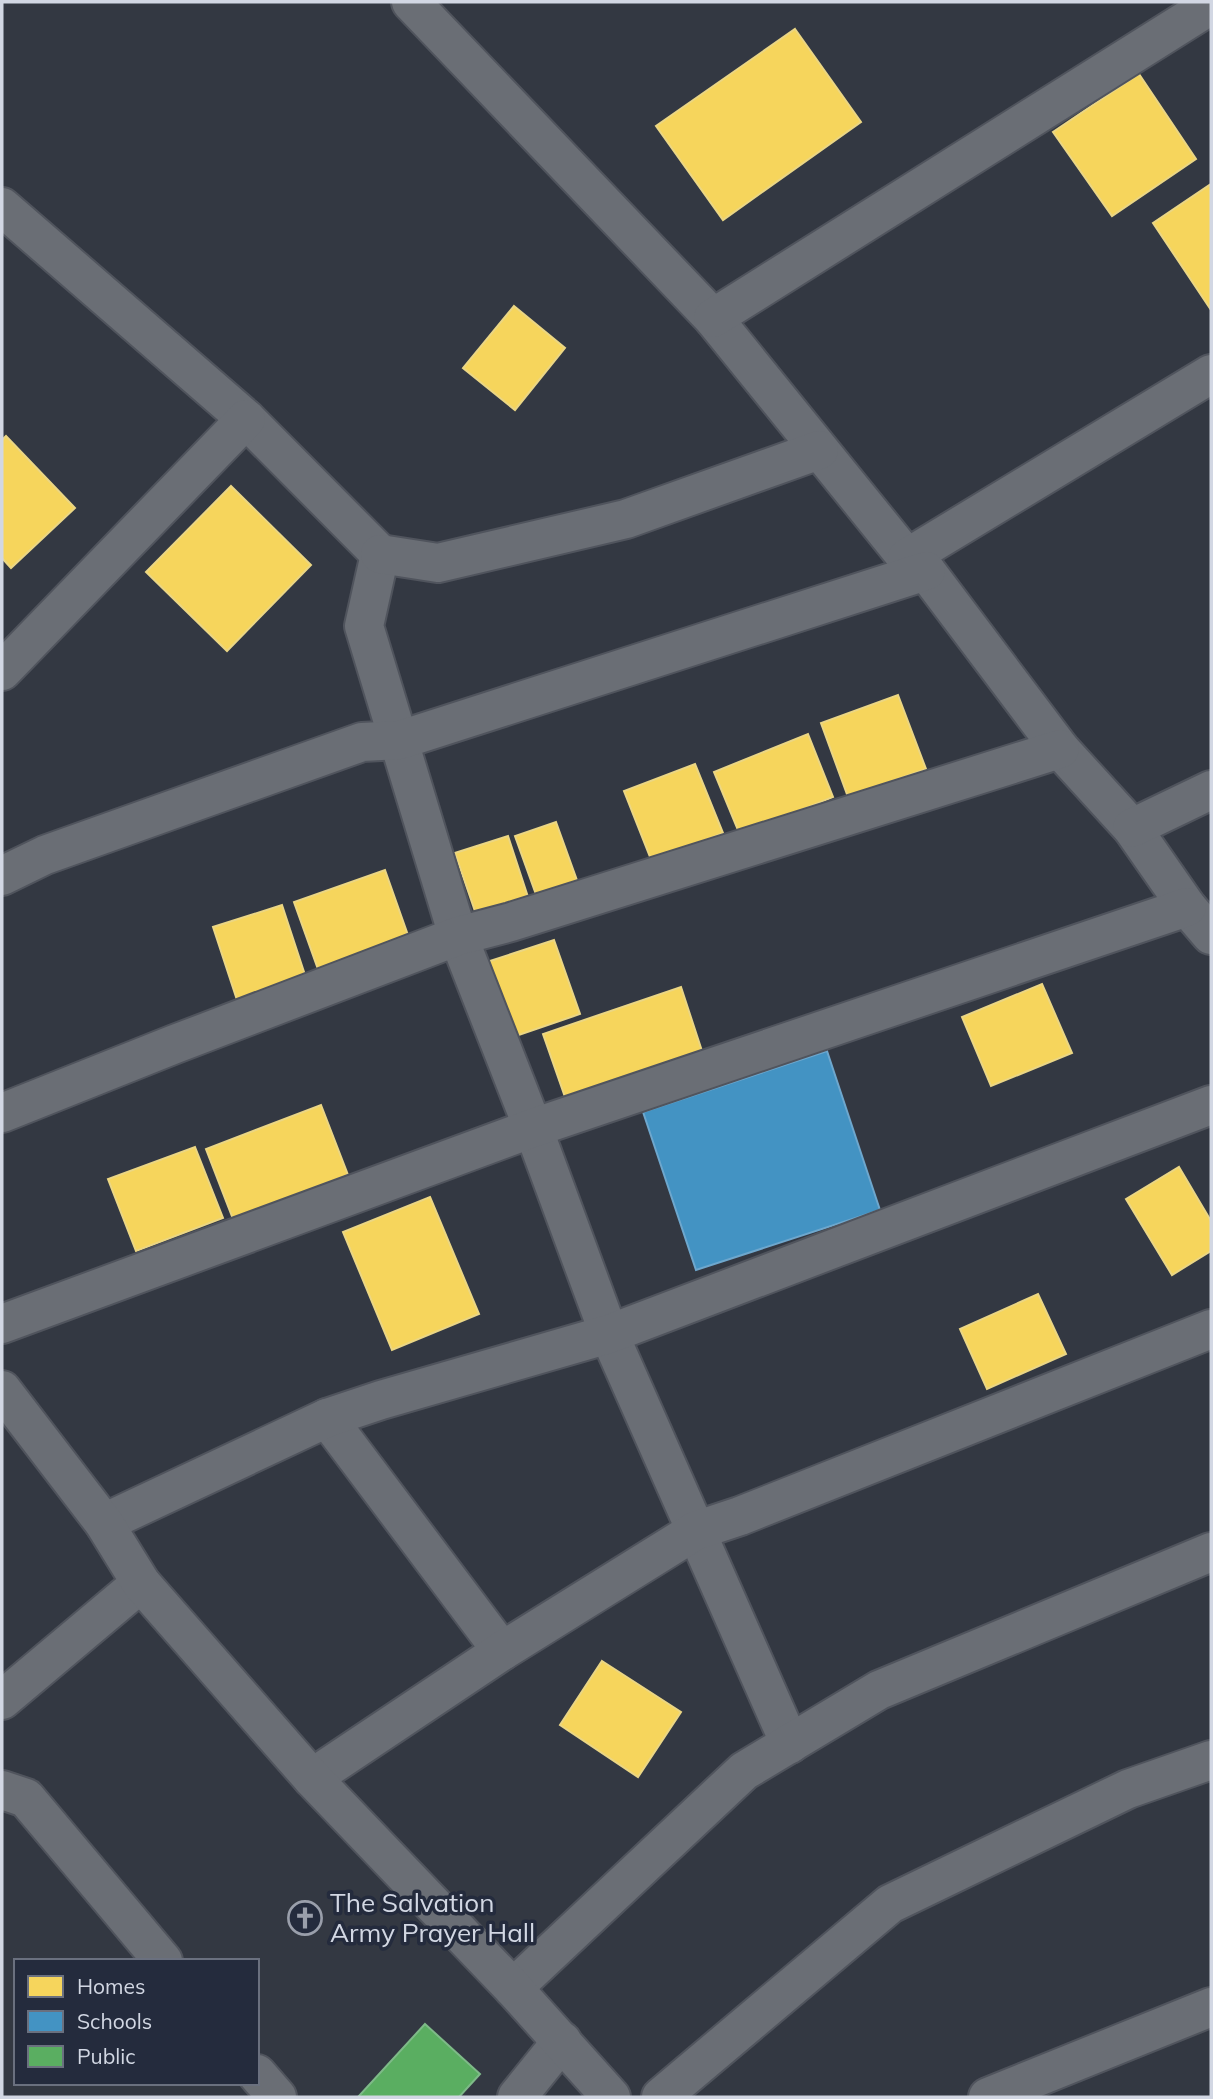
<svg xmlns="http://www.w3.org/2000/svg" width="1213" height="2099" font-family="Mulish,sans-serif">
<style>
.homes{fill:#f6d55c;stroke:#ebd684;stroke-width:2}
.schools{fill:#4393c3;stroke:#6ea7cd;stroke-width:2}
.public{fill:#5aae61;stroke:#7eba88;stroke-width:2}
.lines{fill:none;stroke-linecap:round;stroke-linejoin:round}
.minor-casing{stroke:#50545d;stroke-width:42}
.tertiary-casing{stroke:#50545d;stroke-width:42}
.minor{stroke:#6a6e75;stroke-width:38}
.tertiary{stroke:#6a6e75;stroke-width:38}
.labels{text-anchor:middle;stroke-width:7;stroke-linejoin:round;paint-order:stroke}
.poi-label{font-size:26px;fill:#d2d7e3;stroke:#242b3d;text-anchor:start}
</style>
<rect width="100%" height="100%" fill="#333842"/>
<g class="homes">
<polygon points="795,29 861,122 723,220 656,126"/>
<polygon points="1139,74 1196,159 1112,216 1053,132"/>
<polygon points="1211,184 1211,310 1153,223"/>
<polygon points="514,306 565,348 515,410 463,368"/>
<polygon points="6,436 75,508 11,568 2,558 2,440"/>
<polygon points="231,486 311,565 227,651 146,572"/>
<polygon points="898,695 926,769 848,797 821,723"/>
<polygon points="808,734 833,797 740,835 714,772"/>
<polygon points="695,764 723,833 652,862 624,791"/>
<polygon points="556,822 579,886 538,900 515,836"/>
<polygon points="508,836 529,900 477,917 455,853"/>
<polygon points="385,870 410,941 319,972 294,902"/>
<polygon points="282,905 307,981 238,1003 213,927"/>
<polygon points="554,940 580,1014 510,1038 484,963"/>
<polygon points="1042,984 1072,1053 991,1086 962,1017"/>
<polygon points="681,987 702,1051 565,1097 543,1034"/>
<polygon points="321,1105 348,1175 233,1219 206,1149"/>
<polygon points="195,1147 223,1218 136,1251 108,1179"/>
<polygon points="1179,1167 1211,1221 1211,1251 1172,1275 1126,1199"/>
<polygon points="430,1197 479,1314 392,1350 343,1232"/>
<polygon points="1038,1294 1066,1354 987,1389 960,1329"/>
<polygon points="602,1661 681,1712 638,1777 560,1725"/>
</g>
<polygon class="schools" points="827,1051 880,1210 696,1270 643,1112"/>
<polygon class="public" points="425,2024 480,2074 459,2097 358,2097"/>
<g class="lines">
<g class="minor-casing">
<g id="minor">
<polyline points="411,2 713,318 907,558 926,571 1060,749 1132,828 1187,907 1211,935"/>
<polyline points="2,207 246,419 380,554 364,626 458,936 533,1128 609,1334 790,1744"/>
<polyline points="713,318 1211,5"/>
<polyline points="380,554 438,563 626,519 819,450"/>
<polyline points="907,558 1211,374"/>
<polyline points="2,671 246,419"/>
<polyline points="1132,828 1211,790"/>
<polyline points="2,876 45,855 362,742 400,740 926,571"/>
<polyline points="2,1113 175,1044 458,936 511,922 1060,749"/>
<polyline points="2,1324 533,1128 1187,907"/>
<polyline points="327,1418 502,1651"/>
<polyline points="104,1523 327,1418 381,1400 609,1334 1211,1105"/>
<polyline points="2,1700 141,1583"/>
<polyline points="312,1778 502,1651 695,1531 740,1516 1211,1329"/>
<polyline points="2,1790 26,1798 163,1961"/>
<polyline points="513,1988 744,1771 879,1690 1211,1552"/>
<polyline points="257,2074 277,2097"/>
<polyline points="517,2097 562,2041"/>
<polyline points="661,2097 890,1904 1128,1789 1211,1760"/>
<polyline points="988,2097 1211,2007"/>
</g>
</g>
<g class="tertiary-casing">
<polyline id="tertiary" points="2,1390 104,1523 141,1583 312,1778 513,1988 611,2097"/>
</g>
<use href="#minor" class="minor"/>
<use href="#tertiary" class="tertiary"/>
</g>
<defs>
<g id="church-ring" transform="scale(1.75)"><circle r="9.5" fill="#242b3d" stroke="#9a9fab" stroke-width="1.5"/><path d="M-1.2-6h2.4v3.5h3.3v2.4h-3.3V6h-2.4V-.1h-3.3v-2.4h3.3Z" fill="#9a9fab"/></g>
</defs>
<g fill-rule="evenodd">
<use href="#church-ring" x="305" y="1918"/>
</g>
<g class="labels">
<g class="poi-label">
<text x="330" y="1912">The Salvation<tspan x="330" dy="30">Army Prayer Hall</tspan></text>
</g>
</g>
<rect width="1213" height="2099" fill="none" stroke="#d2d7e3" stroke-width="7"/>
<rect x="14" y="1959" width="245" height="126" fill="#242b3d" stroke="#6a707f" stroke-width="2"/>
<rect x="28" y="1976" width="35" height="21" fill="#f6d55c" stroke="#6a707f" stroke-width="2"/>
<text x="77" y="1994" font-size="21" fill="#d2d7e3">Homes</text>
<rect x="28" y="2011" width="35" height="21" fill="#4393c3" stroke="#6a707f" stroke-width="2"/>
<text x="77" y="2029" font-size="21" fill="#d2d7e3">Schools</text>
<rect x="28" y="2046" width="35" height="21" fill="#5aae61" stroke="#6a707f" stroke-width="2"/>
<text x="77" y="2064" font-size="21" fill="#d2d7e3">Public</text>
</svg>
